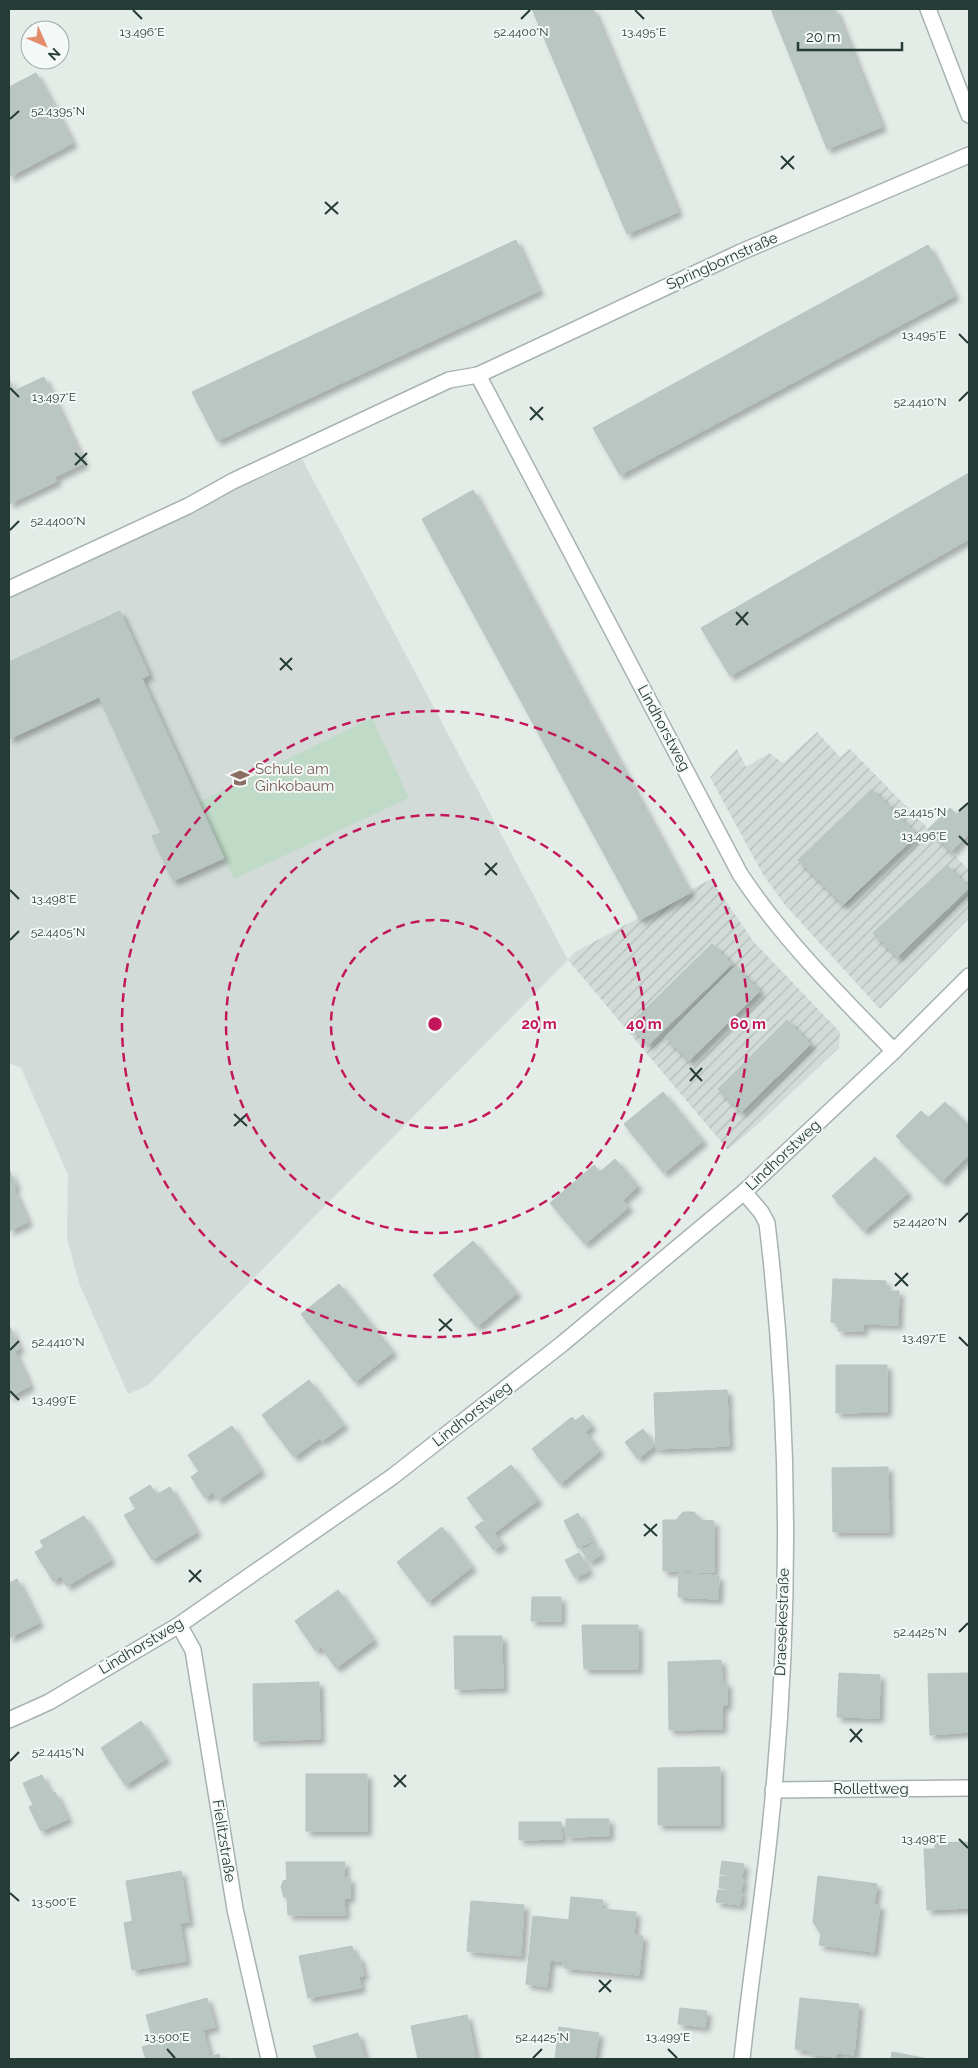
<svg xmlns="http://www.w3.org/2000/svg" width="978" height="2068" font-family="Raleway,sans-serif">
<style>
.built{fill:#d2dbd7}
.industrial{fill:url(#industrial-furrows)}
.pitch{fill:#bfdac7}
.building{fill:#b9c6c1;stroke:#b7c4bf;filter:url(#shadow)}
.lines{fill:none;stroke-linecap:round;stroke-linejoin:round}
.service-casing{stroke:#a7b3af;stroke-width:18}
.minor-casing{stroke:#a7b3af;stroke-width:18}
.service{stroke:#fff;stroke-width:15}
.minor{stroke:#fff;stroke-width:15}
.ticks{fill:none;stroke:#253b36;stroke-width:2}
.ring{fill:none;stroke:#c2185b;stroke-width:2.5;stroke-dasharray:9 6}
.labels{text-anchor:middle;stroke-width:4;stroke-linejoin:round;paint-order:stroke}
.street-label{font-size:15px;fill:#253b36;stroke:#f4f8f6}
.education-label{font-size:15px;fill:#785e54;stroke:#f4f8f6;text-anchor:start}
.ticks-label{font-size:12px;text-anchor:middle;fill:#253b36;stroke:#f4f8f6;stroke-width:4;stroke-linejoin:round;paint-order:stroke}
.centre{fill:#c2185b;stroke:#f4f8f6;stroke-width:2.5}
.ring-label{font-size:15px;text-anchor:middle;font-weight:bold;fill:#c2185b;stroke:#f4f8f6;stroke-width:4;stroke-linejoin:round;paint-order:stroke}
</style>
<defs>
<pattern id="industrial-furrows" width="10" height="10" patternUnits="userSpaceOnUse" patternTransform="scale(1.25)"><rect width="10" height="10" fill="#d2dbd7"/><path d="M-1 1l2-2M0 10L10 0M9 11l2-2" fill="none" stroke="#b4bdb9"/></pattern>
<filter id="shadow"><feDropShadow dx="4.5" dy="4.5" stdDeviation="2.5" flood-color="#0004"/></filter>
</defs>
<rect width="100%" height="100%" fill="#e4ece8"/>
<polygon class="built" points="302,459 568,960 148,1385 128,1394 79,1283 67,1238 68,1175 21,1068 9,1063 9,595"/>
<g class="industrial">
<polygon points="817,732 840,757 850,749 969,870 969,918 880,1009 785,905 762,873 710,777 737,749 746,767 769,753 783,763"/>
<polygon points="711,879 753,941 840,1032 839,1048 767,1116 728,1150 568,960 575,952"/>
</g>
<polygon class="pitch" points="372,718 409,798 234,879 199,802"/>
<g class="building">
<polygon points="532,9 593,9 678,212 627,234"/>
<polygon points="771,9 835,9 882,127 827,149"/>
<polygon points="36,73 73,143 9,177 9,87"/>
<polygon points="516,240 539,291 217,441 192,392"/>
<polygon points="928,245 955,296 620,475 593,428"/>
<polygon points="44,377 84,463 55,477 57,481 9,504 9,378 14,391"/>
<polygon points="969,473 969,539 730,676 701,628"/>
<polygon points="473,490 690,893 640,920 422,519"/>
<polygon points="120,611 149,675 142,679 224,858 173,881 152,836 161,833 99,697 9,739 9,662"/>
<polygon points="872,789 917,835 843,905 798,860"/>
<polygon points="969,801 969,826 957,814"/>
<polygon points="950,808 969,826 969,833 951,852 928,829"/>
<polygon points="947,865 969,888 897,957 873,933"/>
<polygon points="712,944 732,964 648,1045 629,1025"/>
<polygon points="735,966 760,991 689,1061 665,1037"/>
<polygon points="787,1020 811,1044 741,1112 718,1089"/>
<polygon points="663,1092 703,1141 664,1173 624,1124"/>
<polygon points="945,1102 969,1126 969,1155 942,1182 896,1136 921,1111 928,1118"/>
<polygon points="875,1157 908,1193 864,1231 832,1196"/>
<polygon points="615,1159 638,1186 623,1200 629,1207 585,1244 550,1203 594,1165 600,1172"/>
<polygon points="9,1169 16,1186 13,1188 28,1222 9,1231"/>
<polygon points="473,1241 517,1293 477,1327 433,1275"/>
<polygon points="833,1279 886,1281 886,1291 899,1291 898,1325 863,1324 863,1331 838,1331 839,1323 831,1322"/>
<polygon points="339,1284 393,1352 355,1382 301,1314"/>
<polygon points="9,1325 20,1349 14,1351 30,1386 9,1397"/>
<polygon points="836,1365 887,1365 887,1412 836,1413"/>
<polygon points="309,1380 344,1425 322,1441 320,1438 294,1457 262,1415"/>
<polygon points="727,1390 729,1446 656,1449 654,1393"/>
<polygon points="583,1415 592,1426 585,1432 600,1451 560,1484 532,1449 572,1417 575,1421"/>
<polygon points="232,1426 261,1471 218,1500 213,1492 205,1498 191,1477 199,1471 188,1455"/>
<polygon points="643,1429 655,1445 638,1459 625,1442"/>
<polygon points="511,1465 538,1500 494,1533 467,1498"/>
<polygon points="888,1467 889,1532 833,1532 832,1468"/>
<polygon points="150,1485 156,1495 170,1487 197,1532 152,1560 124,1515 136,1509 129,1498"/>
<polygon points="683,1512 694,1512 701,1520 714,1521 714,1572 663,1571 663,1520 676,1520"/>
<polygon points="578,1513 593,1541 578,1548 564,1521"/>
<polygon points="84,1516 111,1560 67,1586 61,1576 53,1581 35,1552 44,1547 40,1541"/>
<polygon points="483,1521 503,1544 494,1550 475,1527"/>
<polygon points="442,1527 472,1567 428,1602 397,1562"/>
<polygon points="595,1543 601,1555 589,1562 582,1550"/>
<polygon points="579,1553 589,1571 575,1578 565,1560"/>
<polygon points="679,1573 719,1576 718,1599 678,1597"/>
<polygon points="17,1579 39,1623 9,1638 9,1583"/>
<polygon points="338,1590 374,1640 336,1668 321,1647 316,1651 295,1621"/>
<polygon points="532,1597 561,1597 561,1621 531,1621"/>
<polygon points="582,1625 638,1625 638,1669 584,1669"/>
<polygon points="454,1636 502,1636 503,1688 455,1689"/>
<polygon points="721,1660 722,1682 727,1683 727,1705 722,1706 722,1729 669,1730 668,1662"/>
<polygon points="839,1673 880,1675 879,1718 837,1717"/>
<polygon points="969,1673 969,1732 930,1735 928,1674"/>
<polygon points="319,1682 320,1739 254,1741 253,1684"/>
<polygon points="141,1721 166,1759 125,1785 101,1748"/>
<polygon points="720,1767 720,1825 658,1825 658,1768"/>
<rect x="306" y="1774" width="61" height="57"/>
<polygon points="42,1775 51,1795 55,1792 68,1819 41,1831 29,1807 33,1805 23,1783"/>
<polygon points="566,1819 609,1819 609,1836 566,1837"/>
<polygon points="519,1822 561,1822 562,1839 519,1840"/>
<polygon points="968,1842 969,1908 927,1910 924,1849 935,1849 935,1843"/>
<polygon points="722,1861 744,1864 742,1877 720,1874"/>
<polygon points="286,1862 345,1862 344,1878 350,1878 350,1898 344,1898 345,1915 288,1915 287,1897 284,1897 281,1887 283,1881 287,1880"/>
<polygon points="181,1871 189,1922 180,1923 179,1916 133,1924 126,1881"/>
<polygon points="720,1876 743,1879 741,1891 719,1888"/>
<polygon points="818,1876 877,1884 874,1905 880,1905 874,1952 819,1945 821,1934 813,1922"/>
<polygon points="718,1890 742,1893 740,1905 716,1902"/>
<polygon points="571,1897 603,1900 601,1909 636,1912 634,1935 643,1936 639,1975 564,1968"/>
<polygon points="471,1901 524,1905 521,1956 467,1951"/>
<polygon points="179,1916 186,1961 132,1970 124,1923 133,1921 133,1924"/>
<polygon points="533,1916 569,1920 565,1962 550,1960 547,1987 526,1984"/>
<polygon points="352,1946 355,1957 359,1956 364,1975 359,1977 361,1988 308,1998 299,1956"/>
<polygon points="207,1998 215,2027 154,2043 146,2015"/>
<polygon points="800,1998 859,2004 854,2055 837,2053 836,2057 810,2054 810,2051 795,2049"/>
<polygon points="680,2008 707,2011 705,2027 678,2024"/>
<polygon points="467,2015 476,2059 418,2059 411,2026"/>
<polygon points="559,2027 599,2033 595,2059 555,2059"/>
<polygon points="203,2030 210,2057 201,2059 146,2059 142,2047"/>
<polygon points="358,2033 365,2059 317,2059 313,2046"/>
<polygon points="892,2052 928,2059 891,2059"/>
<polygon points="219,2054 220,2059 201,2059 210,2057"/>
</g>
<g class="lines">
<g class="service-casing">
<polyline id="service" points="9,589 188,506 233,481 449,380 478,375"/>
</g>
<g class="minor-casing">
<g id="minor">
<polyline points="928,9 969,115"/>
<path d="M894 1051C839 995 783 939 740 874L478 375 741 252 969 155"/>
<polyline points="179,1625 193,1650 235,1909 269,2059"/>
<polyline points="9,1720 49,1702 179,1625 392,1477 562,1344 744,1192 894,1051 969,976"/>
<polyline points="773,1790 969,1788"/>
<path d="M742 2059C750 1982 762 1906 770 1829 791 1629 791 1423 767 1223L761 1212 744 1192"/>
</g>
</g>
<use href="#service" class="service"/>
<use href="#minor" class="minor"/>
</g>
<path class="ticks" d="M133 10 142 19M635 10 644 19M521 19 530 10M10 119 19 111M781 156 794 169M781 169 794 156M325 202 338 214M325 214 338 202M959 334 968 343M10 388 19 397M959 401 968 392M530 407 543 420M530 420 543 407M75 453 87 465M75 465 87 453M10 530 19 521M736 612 748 625M736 625 748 612M280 658 292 670M280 670 292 658M959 811 968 803M959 836 968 845M485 863 497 875M485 875 497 863M10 890 19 899M10 940 19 931M690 1068 702 1081M690 1081 702 1068M234 1114 247 1126M234 1126 247 1114M959 1222 968 1213M895 1273 908 1286M895 1286 908 1273M439 1319 452 1331M439 1331 452 1319M959 1337 968 1346M10 1350 19 1341M10 1391 19 1400M644 1524 657 1536M644 1536 657 1524M189 1570 201 1582M189 1582 201 1570M959 1632 968 1623M850 1729 862 1742M850 1742 862 1729M10 1761 19 1752M394 1775 406 1787M394 1787 406 1775M959 1839 968 1848M10 1893 19 1901M599 1980 611 1992M599 1992 611 1980M167 2049 175 2058M668 2049 677 2058M533 2058 542 2049"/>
<g class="ring">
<circle cx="435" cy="1024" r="104"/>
<circle cx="435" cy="1024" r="209"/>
<circle cx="435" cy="1024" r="313"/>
</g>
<defs>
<g id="school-bare" transform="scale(1.5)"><path d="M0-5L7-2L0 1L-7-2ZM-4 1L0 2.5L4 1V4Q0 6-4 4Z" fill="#8d6e63" stroke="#f4f8f6" stroke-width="2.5" paint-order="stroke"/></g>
</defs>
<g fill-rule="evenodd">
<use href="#school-bare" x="240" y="778"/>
</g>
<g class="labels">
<g class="street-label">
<text transform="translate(722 261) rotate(-24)" y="5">Springbornstraße</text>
<text transform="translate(664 728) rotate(62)" y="5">Lindhorstweg</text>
<text transform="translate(783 1155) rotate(-43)" y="5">Lindhorstweg</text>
<text transform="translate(472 1414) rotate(-38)" y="5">Lindhorstweg</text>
<text transform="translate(782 1622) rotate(-88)" y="5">Draesekestraße</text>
<text transform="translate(141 1646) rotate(-31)" y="5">Lindhorstweg</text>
<text x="871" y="1794">Rollettweg</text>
<text transform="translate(224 1841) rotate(81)" y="5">Fielitzstraße</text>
</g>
<g class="education-label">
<text x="255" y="774">Schule am<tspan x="255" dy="17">Ginkobaum</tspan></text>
</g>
</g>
<g class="ticks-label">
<text x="142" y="36">13.496°E</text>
<text x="521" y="36">52.4400°N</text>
<text x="644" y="36">13.495°E</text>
<text x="58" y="115">52.4395°N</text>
<text x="924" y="339">13.495°E</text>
<text x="54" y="401">13.497°E</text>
<text x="920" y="406">52.4410°N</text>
<text x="58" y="525">52.4400°N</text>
<text x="920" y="816">52.4415°N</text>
<text x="924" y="840">13.496°E</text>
<text x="54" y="903">13.498°E</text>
<text x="58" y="936">52.4405°N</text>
<text x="920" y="1226">52.4420°N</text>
<text x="924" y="1342">13.497°E</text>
<text x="58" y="1346">52.4410°N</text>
<text x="54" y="1404">13.499°E</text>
<text x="920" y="1636">52.4425°N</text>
<text x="58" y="1756">52.4415°N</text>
<text x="924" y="1843">13.498°E</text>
<text x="54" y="1906">13.500°E</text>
<text x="167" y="2041">13.500°E</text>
<text x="542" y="2041">52.4425°N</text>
<text x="668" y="2041">13.499°E</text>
</g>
<circle cx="435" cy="1024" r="8" class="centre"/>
<g class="ring-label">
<text x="539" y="1029">20 m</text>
<text x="644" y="1029">40 m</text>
<text x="748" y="1029">60 m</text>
</g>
<rect width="978" height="2068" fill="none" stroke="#253b36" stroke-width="20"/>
<g transform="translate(45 45) rotate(135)"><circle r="24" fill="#f4f8f6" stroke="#a1aca9"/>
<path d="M0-4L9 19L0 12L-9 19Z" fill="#e28c6c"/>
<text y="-8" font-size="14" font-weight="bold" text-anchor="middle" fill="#253b36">N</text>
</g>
<path d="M798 42v8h104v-8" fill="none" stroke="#253b36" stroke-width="2.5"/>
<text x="806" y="42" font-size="15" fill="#253b36" stroke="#f4f8f6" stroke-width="4" paint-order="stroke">20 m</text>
</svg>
